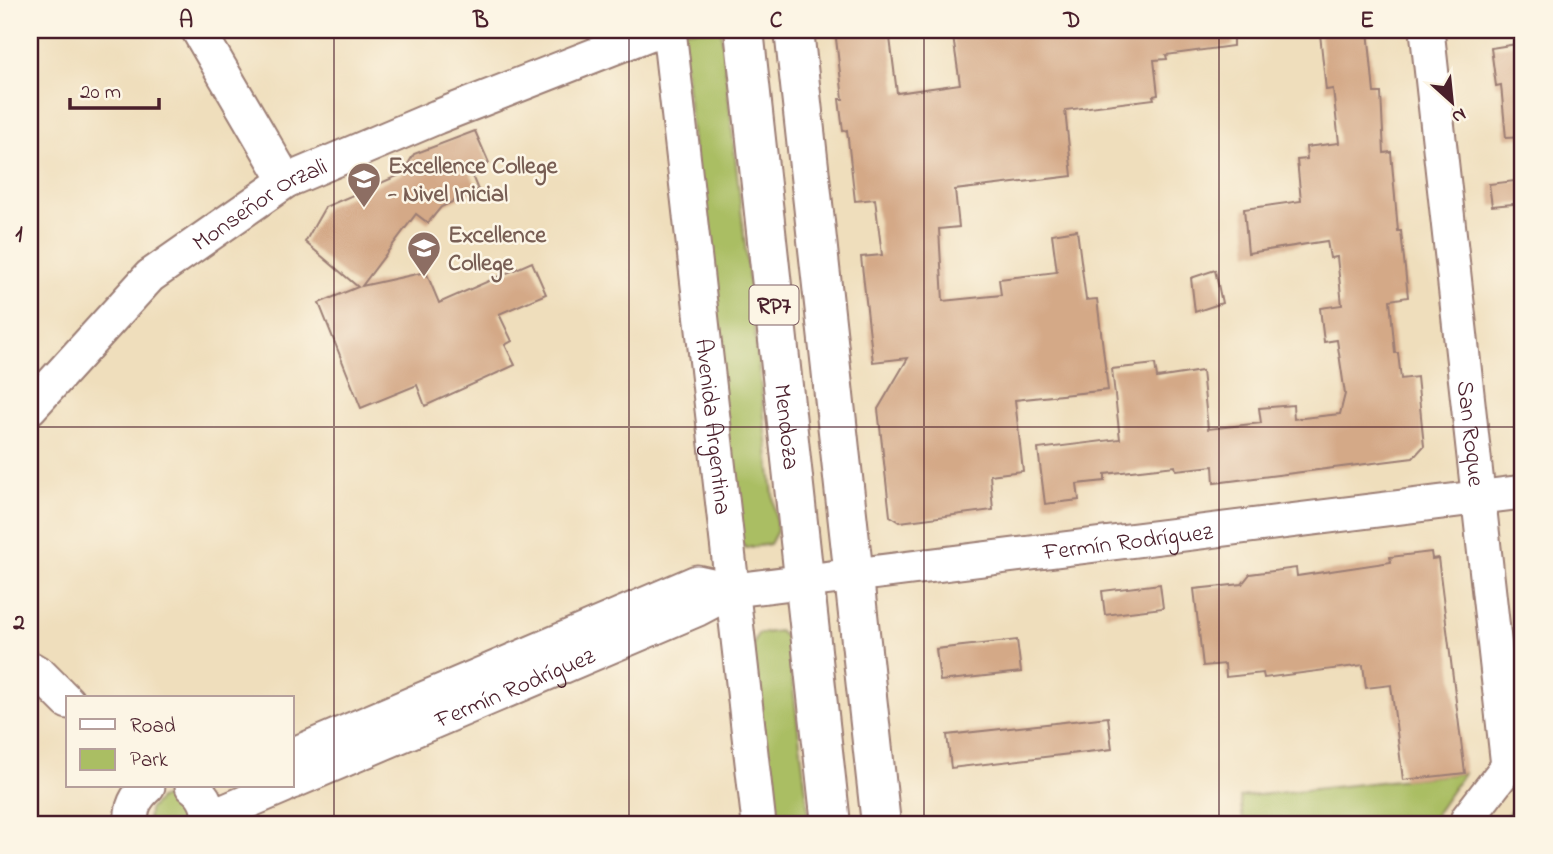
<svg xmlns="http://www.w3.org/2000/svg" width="1553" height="854" font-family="'Indie Flower',sans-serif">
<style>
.green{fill:#aabe63;stroke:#7a6e47;stroke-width:2}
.building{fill:#d4a987}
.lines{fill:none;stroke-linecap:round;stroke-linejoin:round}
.minor-casing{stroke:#9c7e74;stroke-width:37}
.major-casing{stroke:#9c7e74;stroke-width:42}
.minor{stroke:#fff;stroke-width:33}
.major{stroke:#fff;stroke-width:38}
.grid{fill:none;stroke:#4a1f2b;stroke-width:2;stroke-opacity:0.55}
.labels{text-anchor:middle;stroke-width:5;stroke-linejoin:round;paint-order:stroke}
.shield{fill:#fcf5e5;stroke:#7f5f63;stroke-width:2}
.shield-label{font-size:23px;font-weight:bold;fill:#4a1f2b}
.education-label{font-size:24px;font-weight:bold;fill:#785e54;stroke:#fcf5e5;text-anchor:start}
.street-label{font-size:24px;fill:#4a1f2b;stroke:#fcf5e5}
.neatline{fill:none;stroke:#4a1f2b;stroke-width:2.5}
.grid-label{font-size:23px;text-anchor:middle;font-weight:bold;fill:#4a1f2b}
</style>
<rect width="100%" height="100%" fill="#fcf5e5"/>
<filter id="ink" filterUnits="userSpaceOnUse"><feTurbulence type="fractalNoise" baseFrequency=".0143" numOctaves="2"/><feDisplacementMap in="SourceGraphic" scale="14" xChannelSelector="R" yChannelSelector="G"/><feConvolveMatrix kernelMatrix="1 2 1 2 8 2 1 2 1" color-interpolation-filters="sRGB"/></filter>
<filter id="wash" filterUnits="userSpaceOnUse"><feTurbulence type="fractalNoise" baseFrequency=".00686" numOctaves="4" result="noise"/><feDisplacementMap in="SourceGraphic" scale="28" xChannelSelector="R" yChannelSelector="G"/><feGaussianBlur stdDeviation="1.57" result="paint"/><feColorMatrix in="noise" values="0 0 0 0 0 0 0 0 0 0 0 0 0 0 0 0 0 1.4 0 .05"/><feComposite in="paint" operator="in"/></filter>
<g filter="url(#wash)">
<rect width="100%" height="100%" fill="#efdebc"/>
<g class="green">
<polygon points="681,30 721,30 777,531 770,544 746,548 734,537"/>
<polygon points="779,631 787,639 810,824 773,824 753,645 758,634"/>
<polygon points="1464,773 1436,813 1438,824 1218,824 1243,821 1240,797"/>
<path d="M166 796C184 795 193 807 192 824H148L149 810 159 799Z"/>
<polygon points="1523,796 1523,824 1501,824 1501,823"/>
</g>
<g id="blocks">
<g class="building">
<polygon points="835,30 889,30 897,93 960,84 952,30 1233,30 1233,46 1166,55 1167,59 1154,60 1158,95 1153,96 1154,99 1065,110 1072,176 955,190 959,227 939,229 943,301 1001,295 999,279 1057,272 1052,234 1077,230 1086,300 1097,299 1108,390 1015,400 1023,471 990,475 993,510 900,522 890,516 878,409 908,358 873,362 861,257 882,255 875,199 855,201 847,130 843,131 839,99 843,99"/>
<polygon points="1358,30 1368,30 1374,93 1381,93 1384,153 1391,152 1398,231 1401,231 1408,297 1390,300 1395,353 1398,353 1401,379 1417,377 1424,446 1413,458 1214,483 1213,466 1176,470 1175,466 1105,474 1105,481 1077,484 1079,500 1045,504 1038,449 1120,439 1112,369 1155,364 1157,378 1202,371 1208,429 1261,423 1259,408 1293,405 1294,419 1340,414 1345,394 1337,340 1324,342 1320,308 1342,305 1337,257 1330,258 1327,241 1248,253 1244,209 1301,201 1297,160 1307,159 1306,147 1339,143 1333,89 1326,90 1320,34"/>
<polygon points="1523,43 1523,137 1506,138 1501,85 1496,86 1491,48"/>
<polygon points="475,131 489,163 470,171 478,190 441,207 428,223 416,214 362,286 426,272 439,303 532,262 546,294 499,314 512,341 505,345 515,365 425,406 417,385 361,408 319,303 358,287 305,242 325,207 402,174 414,154"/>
<polygon points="1523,180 1523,203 1492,206 1489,184"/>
<polygon points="1215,270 1222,303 1195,312 1191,278"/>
<polygon points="1431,552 1432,559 1438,558 1465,773 1403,780 1391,685 1366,688 1363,665 1264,678 1263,673 1226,677 1225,664 1203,666 1194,589 1242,584 1250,574 1296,568 1297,576 1391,562 1390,557"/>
<polygon points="1160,584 1163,608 1105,615 1102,591"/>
<polygon points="1017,640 1021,672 940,681 936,649"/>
<polygon points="1108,717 1112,749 951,768 947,735"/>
</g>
</g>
</g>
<g filter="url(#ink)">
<use href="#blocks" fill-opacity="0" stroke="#9c7e74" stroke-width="2"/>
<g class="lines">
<g class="minor-casing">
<g id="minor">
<polyline points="198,30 286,181"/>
<path id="s1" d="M669 30 759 824"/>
<path id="s2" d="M1427 30 1508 766 1468 818 1469 824"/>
<path id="s3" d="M30 408 150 276 286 181 437 117 659 30"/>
<polyline points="30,668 40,674 68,702"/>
<path id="s4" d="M292 755 697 582 734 590 1523 492"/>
<path id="s5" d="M292 782 698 609 734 590"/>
<path d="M192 786C206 796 209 808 209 824"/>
<polyline points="209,818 284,786"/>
<path d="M132 824C130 807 136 797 148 786"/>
</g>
</g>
<g class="major-casing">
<g id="major">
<path id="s6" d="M744 30 831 824"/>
<polyline points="794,30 881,824"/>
</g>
</g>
<use href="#minor" class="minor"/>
<use href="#major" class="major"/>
</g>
</g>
<path class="grid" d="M334 30V824M629 30V824M924 30V824M1219 30V824M30 427H1523"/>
<defs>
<g id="school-pin" transform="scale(1.75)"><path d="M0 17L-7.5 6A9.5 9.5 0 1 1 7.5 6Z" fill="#8d6e63" stroke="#fcf5e5"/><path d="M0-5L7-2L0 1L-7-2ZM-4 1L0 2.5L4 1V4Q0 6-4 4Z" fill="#fff"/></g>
</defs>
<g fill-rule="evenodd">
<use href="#school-pin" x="364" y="179"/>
<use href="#school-pin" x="424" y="248"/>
</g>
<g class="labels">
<rect class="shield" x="749.5" y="285.5" width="49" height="39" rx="5"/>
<g class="shield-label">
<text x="774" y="313">RP7</text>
</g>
<g class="education-label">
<text x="388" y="173">Excellence College<tspan x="388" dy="28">- Nivel Inicial</tspan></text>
<text x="448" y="242">Excellence<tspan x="448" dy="28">College</tspan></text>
</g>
<g class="street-label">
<text dy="8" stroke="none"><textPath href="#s3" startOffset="310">Monseñor Orzali</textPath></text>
<text dy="8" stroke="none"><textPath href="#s1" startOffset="399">Avenida Argentina</textPath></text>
<text dy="8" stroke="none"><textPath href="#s6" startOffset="399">Mendoza</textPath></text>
<text dy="8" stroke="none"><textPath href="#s2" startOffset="406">San Roque</textPath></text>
<text dy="8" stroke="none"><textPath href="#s4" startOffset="875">Fermín Rodríguez</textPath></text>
<text dy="8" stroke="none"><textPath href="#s5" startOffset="242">Fermín Rodríguez</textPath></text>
</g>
</g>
<rect width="1553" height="854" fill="none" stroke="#fcf5e5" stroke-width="77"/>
<rect x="66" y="696" width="228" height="91" fill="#fcf5e5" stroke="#b59f9b" stroke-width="2"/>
<rect x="80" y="719" width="35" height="10" fill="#ffffff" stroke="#b59f9b" stroke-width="2"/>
<text x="130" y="732" font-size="21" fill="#4a1f2b">Road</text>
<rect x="80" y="749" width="35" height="21" fill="#aabe63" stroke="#b59f9b" stroke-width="2"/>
<text x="130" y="766" font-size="21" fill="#4a1f2b">Park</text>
<g transform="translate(1452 102) rotate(153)" stroke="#fcf5e5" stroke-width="5" paint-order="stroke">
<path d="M0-5L12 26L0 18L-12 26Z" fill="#4a1f2b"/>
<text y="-10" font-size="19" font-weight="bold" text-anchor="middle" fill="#4a1f2b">N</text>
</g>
<path d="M70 98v10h89v-10" fill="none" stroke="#4a1f2b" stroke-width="3.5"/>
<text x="80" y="98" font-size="21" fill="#4a1f2b" stroke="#fcf5e5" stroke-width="5" paint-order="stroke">20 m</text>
<rect x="38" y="38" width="1476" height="778" class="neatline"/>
<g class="grid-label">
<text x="186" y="27">A</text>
<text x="481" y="27">B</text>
<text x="776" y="27">C</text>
<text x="1072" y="27">D</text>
<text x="1367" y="27">E</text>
<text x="19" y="241">1</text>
<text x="19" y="629">2</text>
</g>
</svg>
